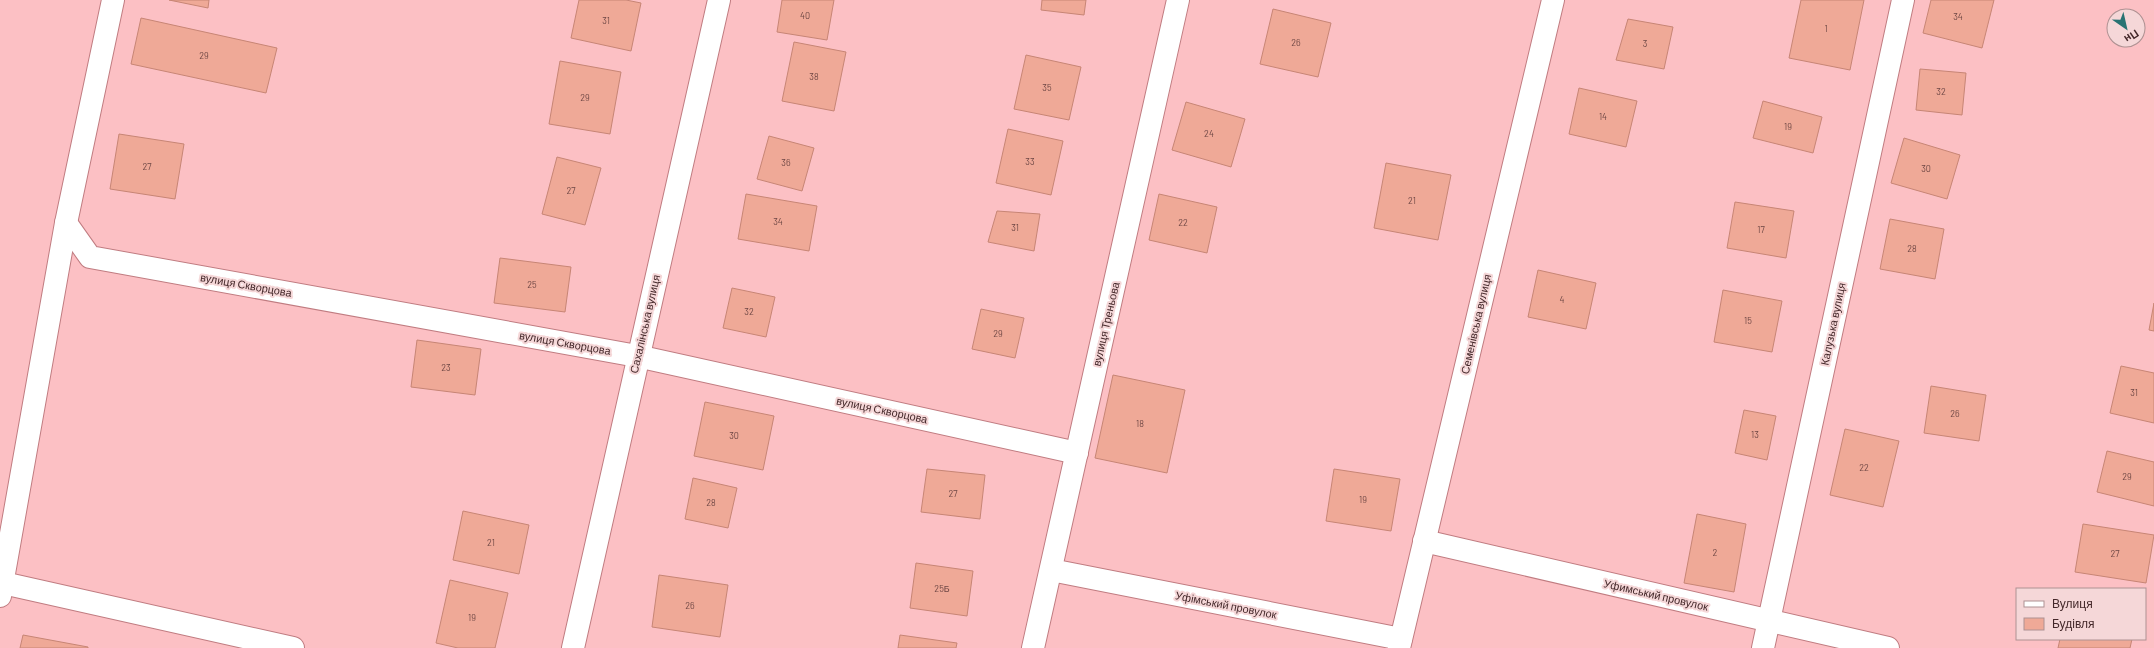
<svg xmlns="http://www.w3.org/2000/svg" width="2154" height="648" font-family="Barlow,sans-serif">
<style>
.building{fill:#efa997;stroke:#c78575}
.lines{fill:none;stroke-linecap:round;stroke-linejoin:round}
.minor-casing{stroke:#c07c81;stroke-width:24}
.minor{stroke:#fff;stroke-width:22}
.labels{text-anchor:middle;stroke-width:4;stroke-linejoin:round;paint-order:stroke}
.number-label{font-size:9px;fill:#6f4845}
.street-label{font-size:11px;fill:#44282a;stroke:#f5d7d8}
</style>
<rect width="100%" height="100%" fill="#fcc0c4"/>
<g class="building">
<polygon points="169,0 209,0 208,8"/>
<polygon points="579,0 626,0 641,3 631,51 571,38"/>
<polygon points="782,0 834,0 827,40 777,32"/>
<polygon points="1042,0 1086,0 1084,15 1041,10"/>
<polygon points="1801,0 1864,0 1850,70 1789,58"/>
<polygon points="1931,0 1994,0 1982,48 1923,33"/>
<polygon points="1273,9 1331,23 1318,77 1260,64"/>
<polygon points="141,18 277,48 266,93 131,64"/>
<polygon points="1628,19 1673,27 1664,69 1616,60"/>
<polygon points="794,42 846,52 834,111 782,101"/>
<polygon points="1026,55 1081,67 1069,120 1014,109"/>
<polygon points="560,61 621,72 610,134 549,124"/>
<polygon points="1920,69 1966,73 1962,115 1916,110"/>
<polygon points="1579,88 1637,101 1626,147 1569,134"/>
<polygon points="1763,101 1822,117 1813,153 1753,138"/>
<polygon points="1186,102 1245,119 1231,167 1172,150"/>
<polygon points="1008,129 1063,141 1051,195 996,183"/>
<polygon points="119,134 184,144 175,199 110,189"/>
<polygon points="769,136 814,148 802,191 757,179"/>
<polygon points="1904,138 1960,155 1947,199 1891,183"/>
<polygon points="557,157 601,168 585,225 542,214"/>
<polygon points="1386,163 1451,175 1438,240 1374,228"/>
<polygon points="746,194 817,206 809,251 738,239"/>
<polygon points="1159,194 1217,207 1207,253 1149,240"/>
<polygon points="1735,202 1794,211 1786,258 1727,248"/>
<polygon points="997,211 1040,214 1034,251 988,242"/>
<polygon points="1890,219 1944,229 1935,279 1880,269"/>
<polygon points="500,258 571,267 565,312 494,303"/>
<polygon points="1538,270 1596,283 1586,329 1528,317"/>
<polygon points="732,288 775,297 766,337 723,328"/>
<polygon points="1723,290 1782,301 1772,352 1714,342"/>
<polygon points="2154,303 2154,331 2149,330"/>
<polygon points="981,309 1024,318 1015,358 972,349"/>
<polygon points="417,340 481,349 475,395 411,387"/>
<polygon points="2121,366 2154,373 2154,423 2110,413"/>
<polygon points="1113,375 1185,390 1167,473 1095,458"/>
<polygon points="1931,386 1986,395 1979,441 1924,433"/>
<polygon points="705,402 774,416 763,470 694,456"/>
<polygon points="1744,410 1776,416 1767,460 1735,453"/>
<polygon points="1845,429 1899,441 1883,507 1830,495"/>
<polygon points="2107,451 2154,462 2154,506 2097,492"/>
<polygon points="927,469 985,475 980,519 921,512"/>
<polygon points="1334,469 1400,479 1391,531 1326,521"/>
<polygon points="693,478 737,488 728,528 685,519"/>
<polygon points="463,511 529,525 519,574 453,560"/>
<polygon points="1697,514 1746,524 1734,592 1684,583"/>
<polygon points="2083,524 2154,535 2146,583 2075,572"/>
<polygon points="916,563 973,571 967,616 910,608"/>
<polygon points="659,575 728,585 720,637 652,627"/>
<polygon points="450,580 508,593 495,648 458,648 436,643"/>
<polygon points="23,635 88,647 88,648 20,648"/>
<polygon points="900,635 957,643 956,648 898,648"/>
<polygon points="2060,639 2132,639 2130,648 2058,648"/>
</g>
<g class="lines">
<g class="minor-casing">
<g id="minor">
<polyline points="66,223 90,257 637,356 1077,453"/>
<polyline points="1424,541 1888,648"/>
<polyline points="1051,570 1401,639"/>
<polyline points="3,583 293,648"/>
<polyline points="0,596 66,223 113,0"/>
<polyline points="573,648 719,0"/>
<polyline points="1033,648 1178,0"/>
<polyline points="1399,648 1553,0"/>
<polyline points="1763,648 1903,0"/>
</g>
</g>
<use href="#minor" class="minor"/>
</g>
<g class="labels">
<g class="number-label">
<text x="805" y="19">40</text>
<text x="1958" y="20">34</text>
<text x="606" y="24">31</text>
<text x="1826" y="32">1</text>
<text x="1296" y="46">26</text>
<text x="1645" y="47">3</text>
<text x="204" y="59">29</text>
<text x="814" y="80">38</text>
<text x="1047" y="91">35</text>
<text x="1941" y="95">32</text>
<text x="585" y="101">29</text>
<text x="1603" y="120">14</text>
<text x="1788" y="130">19</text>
<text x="1209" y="137">24</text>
<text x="1030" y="165">33</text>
<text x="786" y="166">36</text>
<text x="147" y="170">27</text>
<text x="1926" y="172">30</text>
<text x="571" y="194">27</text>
<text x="1412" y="204">21</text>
<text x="778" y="225">34</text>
<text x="1183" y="226">22</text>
<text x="1015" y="231">31</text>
<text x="1761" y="233">17</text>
<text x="1912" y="252">28</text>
<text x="532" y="288">25</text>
<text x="1562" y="303">4</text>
<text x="749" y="315">32</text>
<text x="1748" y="324">15</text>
<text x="998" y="337">29</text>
<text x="446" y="371">23</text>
<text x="2134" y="396">31</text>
<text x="1955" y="417">26</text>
<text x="1140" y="427">18</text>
<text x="1755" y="438">13</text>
<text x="734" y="439">30</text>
<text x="1864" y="471">22</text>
<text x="2127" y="480">29</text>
<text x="953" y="497">27</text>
<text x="1363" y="503">19</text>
<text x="711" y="506">28</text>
<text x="491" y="546">21</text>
<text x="1715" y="556">2</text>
<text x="2115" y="557">27</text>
<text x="942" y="592">25Б</text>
<text x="690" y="609">26</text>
<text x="472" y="621">19</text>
</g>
<g class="street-label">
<text transform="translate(246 285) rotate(10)" y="4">вулиця Скворцова</text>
<text transform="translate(645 324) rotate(-77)" y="4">Сахалінська вулиця</text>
<text transform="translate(1106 324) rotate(-77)" y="4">вулиця Треньова</text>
<text transform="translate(1476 324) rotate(-77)" y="4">Семенівська вулиця</text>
<text transform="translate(1833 324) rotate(-78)" y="4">Калузька вулиця</text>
<text transform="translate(565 343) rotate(10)" y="4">вулиця Скворцова</text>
<text transform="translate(882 410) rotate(12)" y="4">вулиця Скворцова</text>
<text transform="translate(1656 595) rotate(13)" y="4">Уфимський провулок</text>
<text transform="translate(1226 605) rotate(11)" y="4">Уфімський провулок</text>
</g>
</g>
<rect x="2016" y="588" width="130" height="52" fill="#f5d7d8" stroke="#ae9192"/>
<rect x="2024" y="601" width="20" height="6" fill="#ffffff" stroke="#ae9192"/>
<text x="2052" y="608" font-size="12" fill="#44282a">Вулиця</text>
<rect x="2024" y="618" width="20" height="12" fill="#efa997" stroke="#ae9192"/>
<text x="2052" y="628" font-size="12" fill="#44282a">Будівля</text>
<g transform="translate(2126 28) rotate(146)"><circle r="19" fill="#f5d7d8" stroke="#ae9192"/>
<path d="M0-3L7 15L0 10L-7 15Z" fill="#297373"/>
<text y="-6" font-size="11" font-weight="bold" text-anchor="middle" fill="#44282a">Пн</text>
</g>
</svg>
